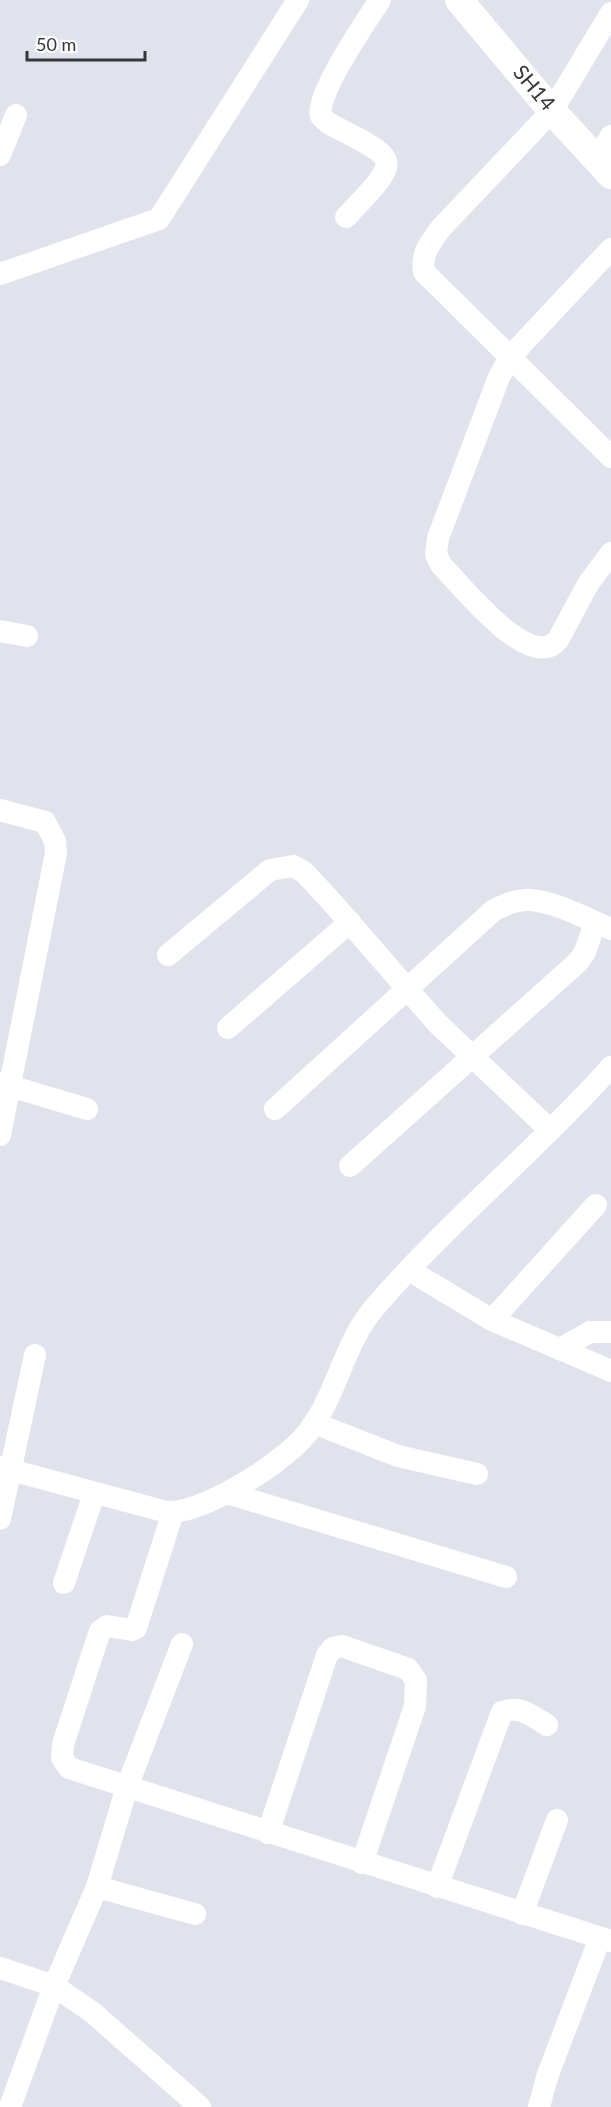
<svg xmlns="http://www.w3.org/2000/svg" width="611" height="2107" font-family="Lato,sans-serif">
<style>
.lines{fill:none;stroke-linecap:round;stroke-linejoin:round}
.minor{stroke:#fff;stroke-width:22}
.major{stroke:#fff;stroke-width:28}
.labels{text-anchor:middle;stroke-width:6;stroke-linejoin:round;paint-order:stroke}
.street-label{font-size:21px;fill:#353639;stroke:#fff}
</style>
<rect width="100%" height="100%" fill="#e0e3ec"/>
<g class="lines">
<g class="minor">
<path d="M611 13 552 111 441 228C430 243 421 253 424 272L611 457"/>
<polyline points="0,155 16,115"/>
<polyline points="597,159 611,136"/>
<path d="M346 217C405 155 400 161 328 123 326 121 322 117 321 116 314 97 368 18 380 0"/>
<path d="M611 249 510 357 499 377 438 538 436 554 441 565C462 585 529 673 558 640L588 584 611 553"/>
<polyline points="0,274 159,219 298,0"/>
<polyline points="0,631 27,636"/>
<polyline points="0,810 45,822 55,841 56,853 0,1135"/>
<polyline points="168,955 270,870 293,866 304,872 330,900 437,1023 550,1130"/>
<polyline points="228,1028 350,922"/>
<polyline points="0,1083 87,1109"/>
<path d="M275 1109 494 910C505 905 517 899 530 900 557 902 587 919 611 929"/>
<polyline points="350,1166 578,962 585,952 595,923"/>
<polyline points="409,1270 492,1320 611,1371"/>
<polyline points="492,1320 596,1205"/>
<polyline points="560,1349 590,1332 611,1332"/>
<polyline points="314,1423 398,1456 477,1474"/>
<path d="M0 1467 167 1512C203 1513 267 1471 294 1447 336 1410 339 1348 375 1307 448 1222 536 1151 611 1067"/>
<polyline points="227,1493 506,1577"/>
<polyline points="173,1512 136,1628 132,1630 107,1626 100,1631 63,1744 62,1758 69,1768 611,1941"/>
<polyline points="0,1519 35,1355"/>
<polyline points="64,1583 94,1494"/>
<polyline points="268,1833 327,1655 333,1648 342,1646 408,1669 416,1680 415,1706 362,1863"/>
<polyline points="97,1887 195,1914"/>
<path d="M437 1887 502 1712C520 1705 532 1716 547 1725"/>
<polyline points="522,1914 557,1820"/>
<polyline points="0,1968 54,1986 92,2012 200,2107"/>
<polyline points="10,2107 54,1986 97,1887 127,1787 182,1644"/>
<polyline points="539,2107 547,2077 600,1938"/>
</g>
<polyline class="major" points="459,0 552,111 611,175"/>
</g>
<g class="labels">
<g class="street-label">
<text transform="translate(534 88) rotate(50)" y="7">SH14</text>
</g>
</g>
<path d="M27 51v9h118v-9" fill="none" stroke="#353639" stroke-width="3"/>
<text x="36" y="51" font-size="18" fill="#353639" stroke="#ffffff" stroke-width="4.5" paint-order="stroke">50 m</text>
</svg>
